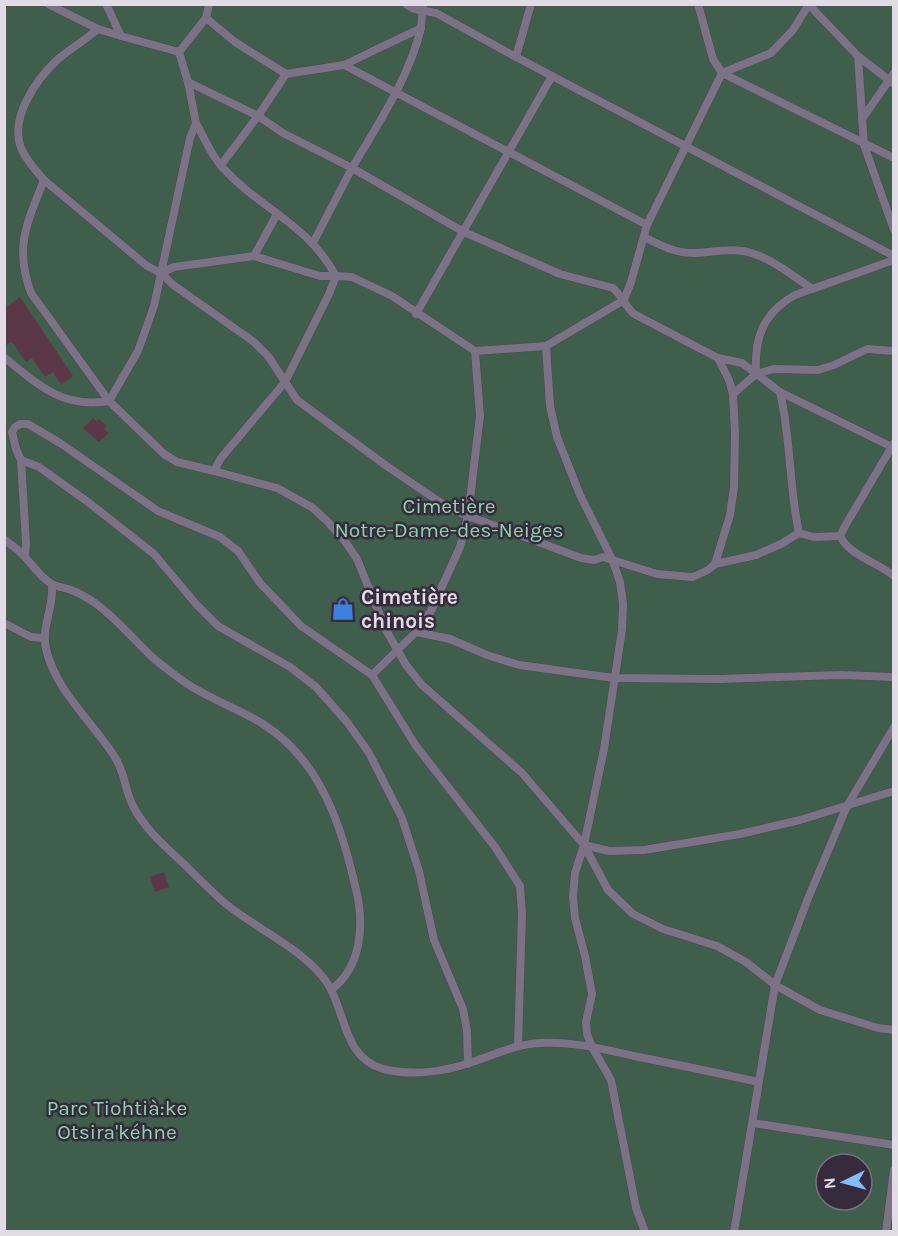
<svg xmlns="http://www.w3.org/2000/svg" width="898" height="1236" font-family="Karla,sans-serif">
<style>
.green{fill:#3f5e4c;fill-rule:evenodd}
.building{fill:#5c3745}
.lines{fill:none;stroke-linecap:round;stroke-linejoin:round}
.lane-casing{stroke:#4f4755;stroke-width:9}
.lane{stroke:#7c7285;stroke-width:8}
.labels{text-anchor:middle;stroke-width:5;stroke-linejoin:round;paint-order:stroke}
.park-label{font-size:21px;fill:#8ed1ab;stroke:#352b3c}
.poi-label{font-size:21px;font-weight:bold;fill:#e1dbe5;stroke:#352b3c;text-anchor:start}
</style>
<rect width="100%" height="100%" fill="#352b3c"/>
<path class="green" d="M4 5H893V1231H5ZM826 1164H862V1200H826Z"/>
<g class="building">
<polygon points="20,297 73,376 61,385 53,372 45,377 32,358 26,362 12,342 4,346 4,309"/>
<polygon points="93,418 97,422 99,419 107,426 104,429 109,433 99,442 83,428"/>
<polygon points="164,872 169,887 155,892 150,877"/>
</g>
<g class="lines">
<g class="lane-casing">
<g id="lane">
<polyline points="48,4 98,29"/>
<polyline points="106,4 121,36 179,52 206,18"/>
<polyline points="209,4 206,18 235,42 286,74 344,65 421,28 423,4"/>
<polyline points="406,4 414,9 436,13 516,57 894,256"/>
<polyline points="698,4 713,59 722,73 894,158"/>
<polyline points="808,4 858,56 894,84"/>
<path d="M421 28C409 78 378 124 352 168L464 232 560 274 613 288C622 296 625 306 634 314L718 358 729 380 733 394 735 434 734 487 730 515 715 564"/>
<polyline points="179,52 188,82 196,123 190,138 154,306 138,351 109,401 164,454 177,462 214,471"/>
<polyline points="858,56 864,145 894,230"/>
<polyline points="516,57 531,4"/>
<polyline points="344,65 647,225 722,73 771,53 793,30 809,4"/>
<polyline points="188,82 258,116 283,133 352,168 313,243"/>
<polyline points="862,119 894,73"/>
<path d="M196 123C204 137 211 155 222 167 260 209 307 223 336 276L352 277 392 296 475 351 480 416 468 516 460 547 431 611 416 632 450 639 487 655 519 665 614 678 719 679 841 675 894 677"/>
<polyline points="221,165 258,116 286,74"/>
<path d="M44 180C36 171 27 161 22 150 8 119 36 80 57 60 70 49 85 40 98 29L121 36"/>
<path d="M644 237C660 245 675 253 692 253 710 253 725 248 743 251 768 255 792 276 813 289"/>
<polyline points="254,256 277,214"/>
<path d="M894 260 795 295C763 313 754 338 756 374L774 369 818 370 834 365 867 349 894 351"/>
<polyline points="416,314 552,76"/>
<polyline points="546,346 550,406 557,437 580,495 612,559 620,582 623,604 622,630 604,749 584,845 575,873 573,897 575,918 585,956 592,994 586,1022 587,1034 592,1047 611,1080 636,1208 645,1232"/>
<polyline points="475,351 546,346 624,300 631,282 647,225"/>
<path d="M4 357C38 385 63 409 109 401L31 293C14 247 27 223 44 180L147 266 161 273"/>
<polyline points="718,358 742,363 780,392 894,448"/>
<path d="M780 392C791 438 789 487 799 533"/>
<polyline points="733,394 756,374"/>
<polyline points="21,460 16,449 12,432 15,427 20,424 28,424 60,443 158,511 220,537 238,551 260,583 301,626 372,675 416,746 495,847 520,886 522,914 518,1046"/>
<path d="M840 536C851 557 876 561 894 576"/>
<path d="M4 539C11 545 19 550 25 557 33 566 40 576 50 583 56 587 64 587 71 590 79 593 88 598 95 603 116 618 132 638 151 656 161 665 172 673 183 681 205 697 239 709 263 724 322 761 343 830 357 894 364 927 361 967 332 989"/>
<polyline points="25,556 26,543 21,460 39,467 88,502 154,554 196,604 218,626 290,667 316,687 347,722 369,753 402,818 419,871 434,940 463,1009 467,1031 468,1064"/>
<path d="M52 585C54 607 41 627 46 649 56 692 94 723 116 759 125 774 125 791 133 806 146 831 166 847 186 866 199 879 212 892 226 904 257 929 297 946 322 976 347 1005 340 1057 383 1069 412 1076 445 1072 472 1062 494 1055 516 1044 540 1043 573 1041 607 1050 639 1057 679 1065 718 1073 758 1082"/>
<polyline points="4,623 31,637 44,638"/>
<polyline points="372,675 416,632"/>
<polyline points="894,791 800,820 740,834 644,850 609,851 584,845 608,890 633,914 663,929 717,946 746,962 775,985 820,1010 878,1028 894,1030"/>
<polyline points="584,845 522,773 422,685 406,665 386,630 357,559 344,540 328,522 313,508 277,488 214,471 221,458 285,382 329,294 336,276 320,276 254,256 174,267 161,273 172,284 254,342 268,356 297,400 388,467 450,509 581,558 594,560 603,557 657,574 693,577 708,570 715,564 756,555 781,544 799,533 814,537 840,536 845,526 894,443"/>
<polyline points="753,1123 894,1145"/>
<polyline points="734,1232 775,985 809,896 847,806 894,727"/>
<polyline points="886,1232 894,1170"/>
</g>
</g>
<use href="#lane" class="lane"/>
</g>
<defs>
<g id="shop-bare" transform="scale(1.8)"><path d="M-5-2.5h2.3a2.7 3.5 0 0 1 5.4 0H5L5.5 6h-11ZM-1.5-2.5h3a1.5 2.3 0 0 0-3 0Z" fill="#3f7fe0" stroke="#352b3c" stroke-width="2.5" paint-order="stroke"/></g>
</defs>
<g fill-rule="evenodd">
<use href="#shop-bare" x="343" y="609"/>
</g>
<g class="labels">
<g class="park-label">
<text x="449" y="513">Cimetière<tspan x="449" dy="24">Notre-Dame-des-Neiges</tspan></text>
<text x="117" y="1115">Parc Tiohtià:ke<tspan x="117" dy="24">Otsira'kéhne</tspan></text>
</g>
<g class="poi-label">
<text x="361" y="604">Cimetière<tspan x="361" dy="24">chinois</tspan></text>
</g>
</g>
<rect width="898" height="1236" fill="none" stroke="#e1dbe5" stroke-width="12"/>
<g transform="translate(844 1182) rotate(265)"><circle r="28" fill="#352b3c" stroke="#7a7180" stroke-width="1.5"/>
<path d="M0-4.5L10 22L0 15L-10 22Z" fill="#85bbfb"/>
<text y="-9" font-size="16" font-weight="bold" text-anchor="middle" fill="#e1dbe5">N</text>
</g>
</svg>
